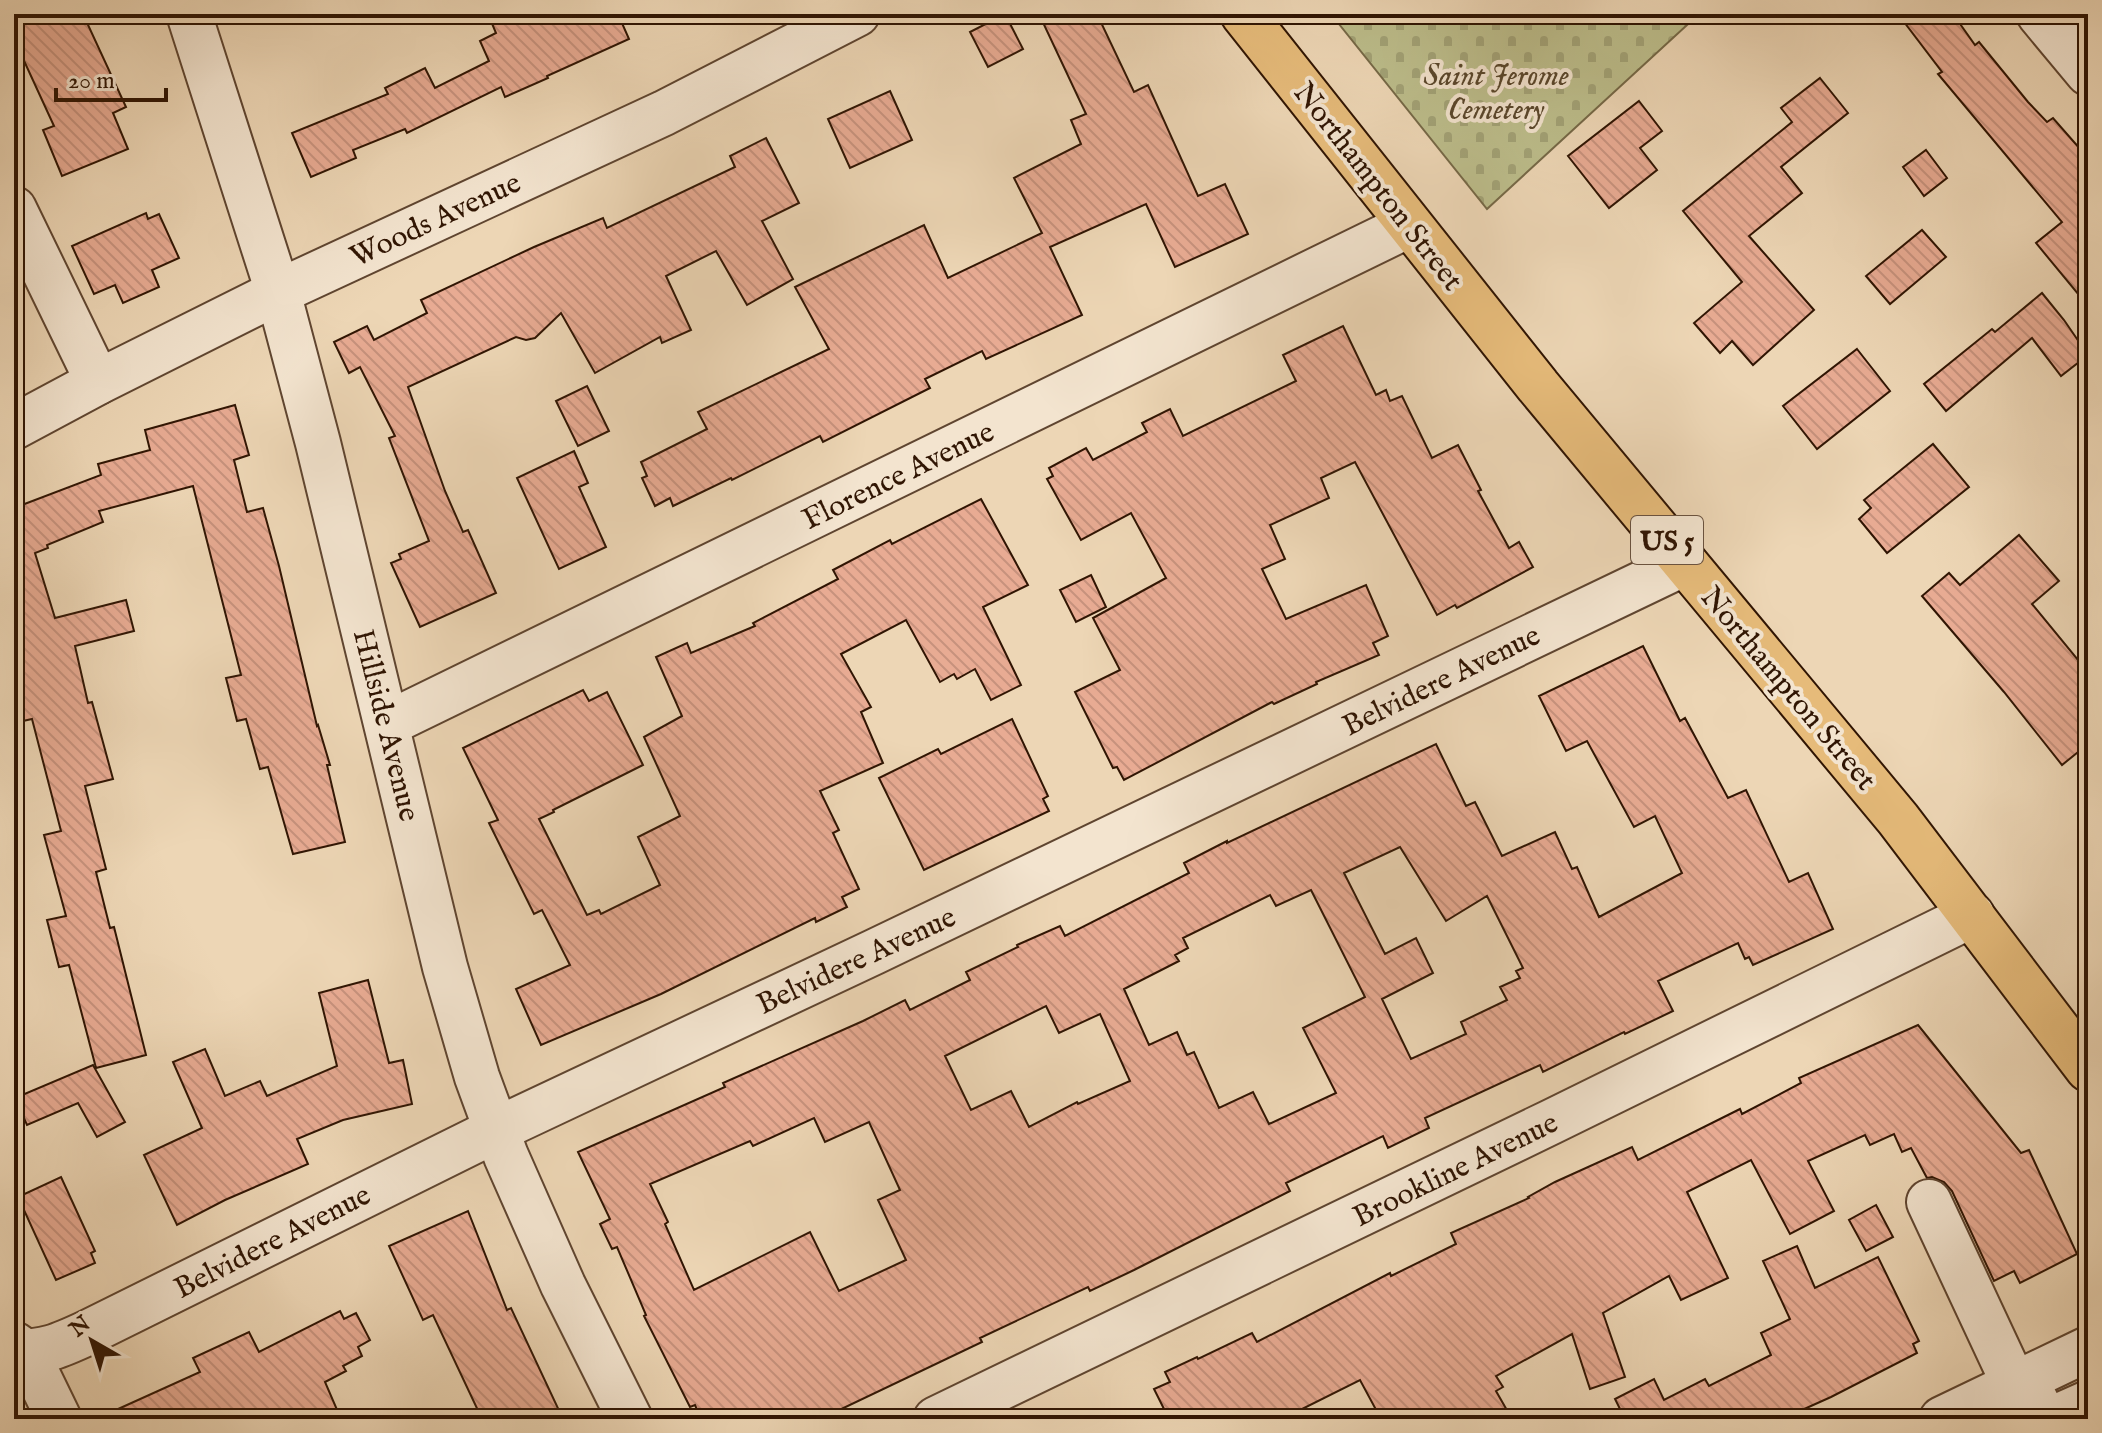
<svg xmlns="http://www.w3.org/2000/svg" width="2102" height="1433" font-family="'IM FELL English',serif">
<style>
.cemetery{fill:url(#cemetery-stones);stroke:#766947;stroke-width:2}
.building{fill:url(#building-back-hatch);stroke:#301503;stroke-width:2;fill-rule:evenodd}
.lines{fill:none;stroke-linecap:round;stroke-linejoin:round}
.minor-casing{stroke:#5f4530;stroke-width:48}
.major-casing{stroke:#301503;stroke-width:48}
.minor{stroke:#f3e4cf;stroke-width:44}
.major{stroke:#e6bb7a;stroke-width:44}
.labels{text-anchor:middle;stroke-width:8;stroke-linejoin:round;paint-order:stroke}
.shield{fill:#f3e4cf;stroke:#6a5340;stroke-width:2}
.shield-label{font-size:28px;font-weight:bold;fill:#301503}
.park-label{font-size:30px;font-style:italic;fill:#5a472c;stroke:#f3e4cf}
.street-label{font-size:30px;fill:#301503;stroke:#f3e4cf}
</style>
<defs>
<pattern id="cemetery-stones" width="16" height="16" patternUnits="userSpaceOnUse" patternTransform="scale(2)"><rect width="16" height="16" fill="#bcbd8b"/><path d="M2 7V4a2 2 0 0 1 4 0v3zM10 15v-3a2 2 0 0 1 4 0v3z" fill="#a2a276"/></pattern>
<pattern id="building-back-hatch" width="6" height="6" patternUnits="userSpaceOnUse" patternTransform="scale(2)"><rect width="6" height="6" fill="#e8ab93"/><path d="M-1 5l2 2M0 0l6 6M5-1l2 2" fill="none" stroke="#c7927d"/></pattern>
</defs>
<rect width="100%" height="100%" fill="#edd6b5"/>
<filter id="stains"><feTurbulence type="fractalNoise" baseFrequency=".0025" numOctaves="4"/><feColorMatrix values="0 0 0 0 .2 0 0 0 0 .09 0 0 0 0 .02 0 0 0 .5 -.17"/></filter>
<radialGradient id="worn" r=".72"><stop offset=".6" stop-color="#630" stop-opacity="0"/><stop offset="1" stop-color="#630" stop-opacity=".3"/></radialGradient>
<polygon class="cemetery" points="1331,14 1699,14 1487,209"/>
<g class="building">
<polygon points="14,14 83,14 126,107 113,113 128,149 62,176 43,130 54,126 14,39"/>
<polygon points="488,14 618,14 629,39 547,76 548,78 505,97 501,87 407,133 405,129 353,150 356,158 311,177 292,133 388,94 385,88 425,68 435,88 489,61 480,41 496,33"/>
<polygon points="1005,14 1023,49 988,67 970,32"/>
<polygon points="1039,14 1097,14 1134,92 1148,85 1198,196 1225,184 1248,234 1175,267 1146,204 1050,247 1082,315 986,359 982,351 925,379 930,388 823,442 820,436 732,480 731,478 673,506 670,498 655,506 642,478 647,476 641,462 707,429 698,412 829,349 795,287 924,225 948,278 1042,233 1014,178 1081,144 1071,120 1086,114"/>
<polygon points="1898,14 1953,14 1975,45 1979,42 2028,102 2047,122 2053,118 2088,158 2088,306 2036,243 2062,222 1938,74 1942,72"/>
<polygon points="1820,78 1848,113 1781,167 1802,193 1749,236 1814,310 1753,365 1732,341 1720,353 1694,323 1742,282 1683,211 1792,122 1781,108"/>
<polygon points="890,91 912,140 850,168 828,119"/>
<polygon points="1639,101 1662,131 1640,148 1657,170 1609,208 1568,156"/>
<polygon points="766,138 799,203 762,221 793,279 747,305 716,251 666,276 691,330 662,343 660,337 595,373 561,313 535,338 526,340 516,337 408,387 445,491 463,532 468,530 496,593 420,627 391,563 401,559 399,554 429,541 389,438 395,436 360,367 349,373 334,342 367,326 374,340 427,313 421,300 534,247 603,218 607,228 735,167 730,156"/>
<polygon points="1926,150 1947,178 1924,196 1903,167"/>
<polygon points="146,213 148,219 159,214 179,258 152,270 159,287 123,303 115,285 94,294 72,246"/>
<polygon points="1922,230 1946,257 1890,304 1866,276"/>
<polygon points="2042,293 2064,320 2088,355 2061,376 2032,338 1946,411 1924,384 1992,329 1995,332"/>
<polygon points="1343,326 1376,395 1386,390 1390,401 1402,396 1432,458 1458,445 1481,490 1478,491 1509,548 1519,542 1533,567 1457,608 1455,605 1437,615 1355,462 1321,478 1329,498 1270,525 1285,559 1262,569 1286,619 1366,585 1388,636 1373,643 1379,655 1316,682 1317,684 1274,704 1272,702 1124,780 1117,767 1113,768 1075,692 1120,670 1093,618 1166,578 1131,513 1081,540 1047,479 1053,476 1049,468 1086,448 1093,460 1147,432 1142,423 1170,409 1183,436 1296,381 1283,355"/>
<polygon points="1857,349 1890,391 1817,449 1783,406"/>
<polygon points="587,386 609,431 578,446 556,401"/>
<polygon points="235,405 249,455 234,460 247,512 263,508 279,566 317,726 318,725 330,765 327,765 345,842 293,854 268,767 260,769 246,719 237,721 226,678 241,675 193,486 99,511 103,522 47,545 48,548 35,553 55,618 126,600 134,631 75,646 88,703 92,702 113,779 85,786 106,869 96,872 110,928 114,927 146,1055 96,1068 69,965 59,967 47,920 66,916 44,835 61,831 32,719 14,723 14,508 101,475 98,464 150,450 145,430"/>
<polygon points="1933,444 1969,487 1887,553 1859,519 1871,508 1864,500"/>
<polygon points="574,451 588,483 579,487 606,547 559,569 517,478"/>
<polygon points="981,499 1028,585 983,607 1021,685 991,700 975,669 957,679 954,674 940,682 906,620 841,654 871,707 861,712 883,763 820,791 839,830 833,833 859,889 842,897 847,907 816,922 815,918 661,994 541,1045 516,989 570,965 542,910 534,914 489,823 498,820 463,748 583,690 589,701 607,692 643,765 553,810 554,812 539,819 587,915 599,910 601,914 660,885 638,837 680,816 644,737 682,716 656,657 687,643 691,653 755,626 753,623 838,579 833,570 890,540 892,544"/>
<polygon points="2019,535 2059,581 2032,604 2088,672 2088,744 2062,765 2004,692 1922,596 1949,573 1960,585"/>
<polygon points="1091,575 1106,607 1076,622 1060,590"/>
<path d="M1643 646 1680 721 1685 718 1728 798 1746 790 1789 882 1808 873 1833 929 1753 965 1749 957 1745 959 1738 943 1658 981 1673 1011 1625 1034 1624 1032 1543 1072 1540 1065 1425 1118 1429 1128 1388 1148 1383 1136 1286 1183 1290 1191 1134 1270 1090 1291 1088 1287 980 1338 982 1342 835 1412 838 1419H701L695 1405 690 1407 644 1316 646 1315 617 1247 612 1249 600 1224 610 1219 578 1152 725 1087 723 1083 863 1021 905 1000 910 1010 970 980 966 972 1018 947 1017 945 1060 926 1065 936 1189 873 1184 863 1227 841V843L1436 744 1466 806 1475 802 1502 856 1555 832 1572 869 1577 867 1599 917 1682 873 1655 816 1634 827 1587 741 1566 751 1539 696ZM1400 847 1446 921 1487 896 1523 968 1516 971 1520 978 1500 987 1507 1000 1461 1022 1466 1034 1411 1059 1382 999 1433 973 1416 938 1385 954 1344 873ZM1311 890 1365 997 1303 1028 1336 1093 1269 1124 1253 1092 1219 1108 1194 1052 1187 1055 1177 1032 1149 1045 1124 989 1179 961 1175 955 1188 948 1183 938 1270 895 1276 906ZM1046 1006 1059 1033 1100 1014 1130 1081 1078 1104 1077 1102 1029 1127 1011 1091 971 1110 945 1056ZM814 1118 825 1142 869 1122 900 1190 878 1200 906 1260 839 1291 810 1232 694 1290 665 1224 668 1222 650 1184 750 1141 753 1146Z"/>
<polygon points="1012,719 1048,796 1043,799 1049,811 924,870 879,778 938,749 941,754"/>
<polygon points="368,980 389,1063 403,1060 412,1104 343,1120 297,1139 308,1164 225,1200 177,1225 144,1155 202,1128 173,1062 205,1049 225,1096 260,1081 267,1096 337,1066 319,993"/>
<polygon points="1918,1025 2021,1153 2029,1150 2077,1254 2020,1283 2014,1271 1994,1281 1952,1191 1944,1182 1932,1177 1927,1178 1911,1148 1902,1152 1894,1134 1870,1145 1865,1135 1808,1161 1834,1211 1790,1234 1751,1160 1687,1192 1728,1278 1681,1300 1669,1276 1603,1313 1625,1377 1590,1389 1572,1334 1496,1376 1503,1387 1496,1391 1512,1419 1381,1419 1360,1380 1302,1409 1306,1419 1169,1419 1154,1389 1170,1382 1165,1372 1197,1357 1198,1359 1252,1333 1257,1342 1390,1273 1391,1276 1456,1244 1451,1233 1529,1198 1528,1197 1555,1182 1632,1147 1638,1160 1740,1109 1742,1114 1801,1083 1799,1078"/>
<polygon points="93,1065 125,1122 97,1137 78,1103 27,1125 15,1098"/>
<polygon points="61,1177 95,1251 91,1253 95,1263 56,1280 18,1197"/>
<polygon points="1876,1205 1893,1237 1866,1251 1849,1220"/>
<polygon points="468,1211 507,1310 511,1308 563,1419 482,1419 433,1315 423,1320 389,1246"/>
<polygon points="1797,1246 1815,1288 1878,1257 1919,1341 1913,1344 1917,1353 1831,1397 1782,1419 1625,1419 1615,1399 1654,1379 1664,1400 1705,1379 1709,1386 1771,1355 1761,1333 1790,1319 1763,1261"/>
<polygon points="340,1311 344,1319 356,1313 370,1340 358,1347 362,1356 343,1366 346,1371 325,1382 341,1419 96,1419 200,1372 193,1358 249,1332 259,1352"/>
</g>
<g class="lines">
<g class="minor-casing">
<g id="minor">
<polyline points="189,14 278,292 318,443 445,967 477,1077 506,1156 563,1285 630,1419"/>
<polyline points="2039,14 2088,73"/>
<polyline points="14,209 98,382"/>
<polyline points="14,427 98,382 278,292 664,113 857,14"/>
<polyline points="387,724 1409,225"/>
<polyline points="1929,1202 2014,1384"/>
<polyline points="14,1344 27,1353 59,1419"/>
<path d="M14 1353C47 1351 57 1347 87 1333L496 1130 874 952 1685 563"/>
<polyline points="2025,1379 2045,1419"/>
<polyline points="936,1419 1551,1122 1972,915"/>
<polyline points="1942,1419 2088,1349"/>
<polyline points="2052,1419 2088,1403"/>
</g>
</g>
<g class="major-casing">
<polyline id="major" points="1243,14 1538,386 1898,819 2088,1069"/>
</g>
<use href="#minor" class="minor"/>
<use href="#major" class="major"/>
</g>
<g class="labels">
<rect class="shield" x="1631" y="516" width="72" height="48" rx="6"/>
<g class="shield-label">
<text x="1667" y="550">US 5</text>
</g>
<g class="park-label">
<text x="1496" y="85">Saint Jerome<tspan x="1496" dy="34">Cemetery</tspan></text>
</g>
<g class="street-label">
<text transform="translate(1379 186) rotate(52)" y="10">Northampton Street</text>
<text transform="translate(435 219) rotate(-25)" y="10">Woods Avenue</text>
<text transform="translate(898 475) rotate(-26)" y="10">Florence Avenue</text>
<text transform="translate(1441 680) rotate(-26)" y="10">Belvidere Avenue</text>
<text transform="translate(1789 688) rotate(50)" y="10">Northampton Street</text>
<text transform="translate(387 725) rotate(76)" y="10">Hillside Avenue</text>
<text transform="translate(856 960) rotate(-25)" y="10">Belvidere Avenue</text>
<text transform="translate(1455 1169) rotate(-26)" y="10">Brookline Avenue</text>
<text transform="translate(272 1241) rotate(-27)" y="10">Belvidere Avenue</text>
</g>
</g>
<rect width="2102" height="1433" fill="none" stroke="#edd6b5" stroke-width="48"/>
<rect x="16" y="16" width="2070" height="1401" fill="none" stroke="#301503" stroke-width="4"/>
<rect x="24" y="24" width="2054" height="1385" fill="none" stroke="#301503" stroke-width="2"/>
<g transform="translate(92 1341) rotate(321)" stroke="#f3e4cf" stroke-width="6" paint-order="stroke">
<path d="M0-6L14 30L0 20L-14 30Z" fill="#301503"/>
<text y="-12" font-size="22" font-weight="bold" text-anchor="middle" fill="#301503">N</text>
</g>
<path d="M56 88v12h110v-12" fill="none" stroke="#301503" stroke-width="4"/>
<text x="68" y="88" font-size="24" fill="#301503" stroke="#f3e4cf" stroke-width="6" paint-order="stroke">20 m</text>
<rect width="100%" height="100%" filter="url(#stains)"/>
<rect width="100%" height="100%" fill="url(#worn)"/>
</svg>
